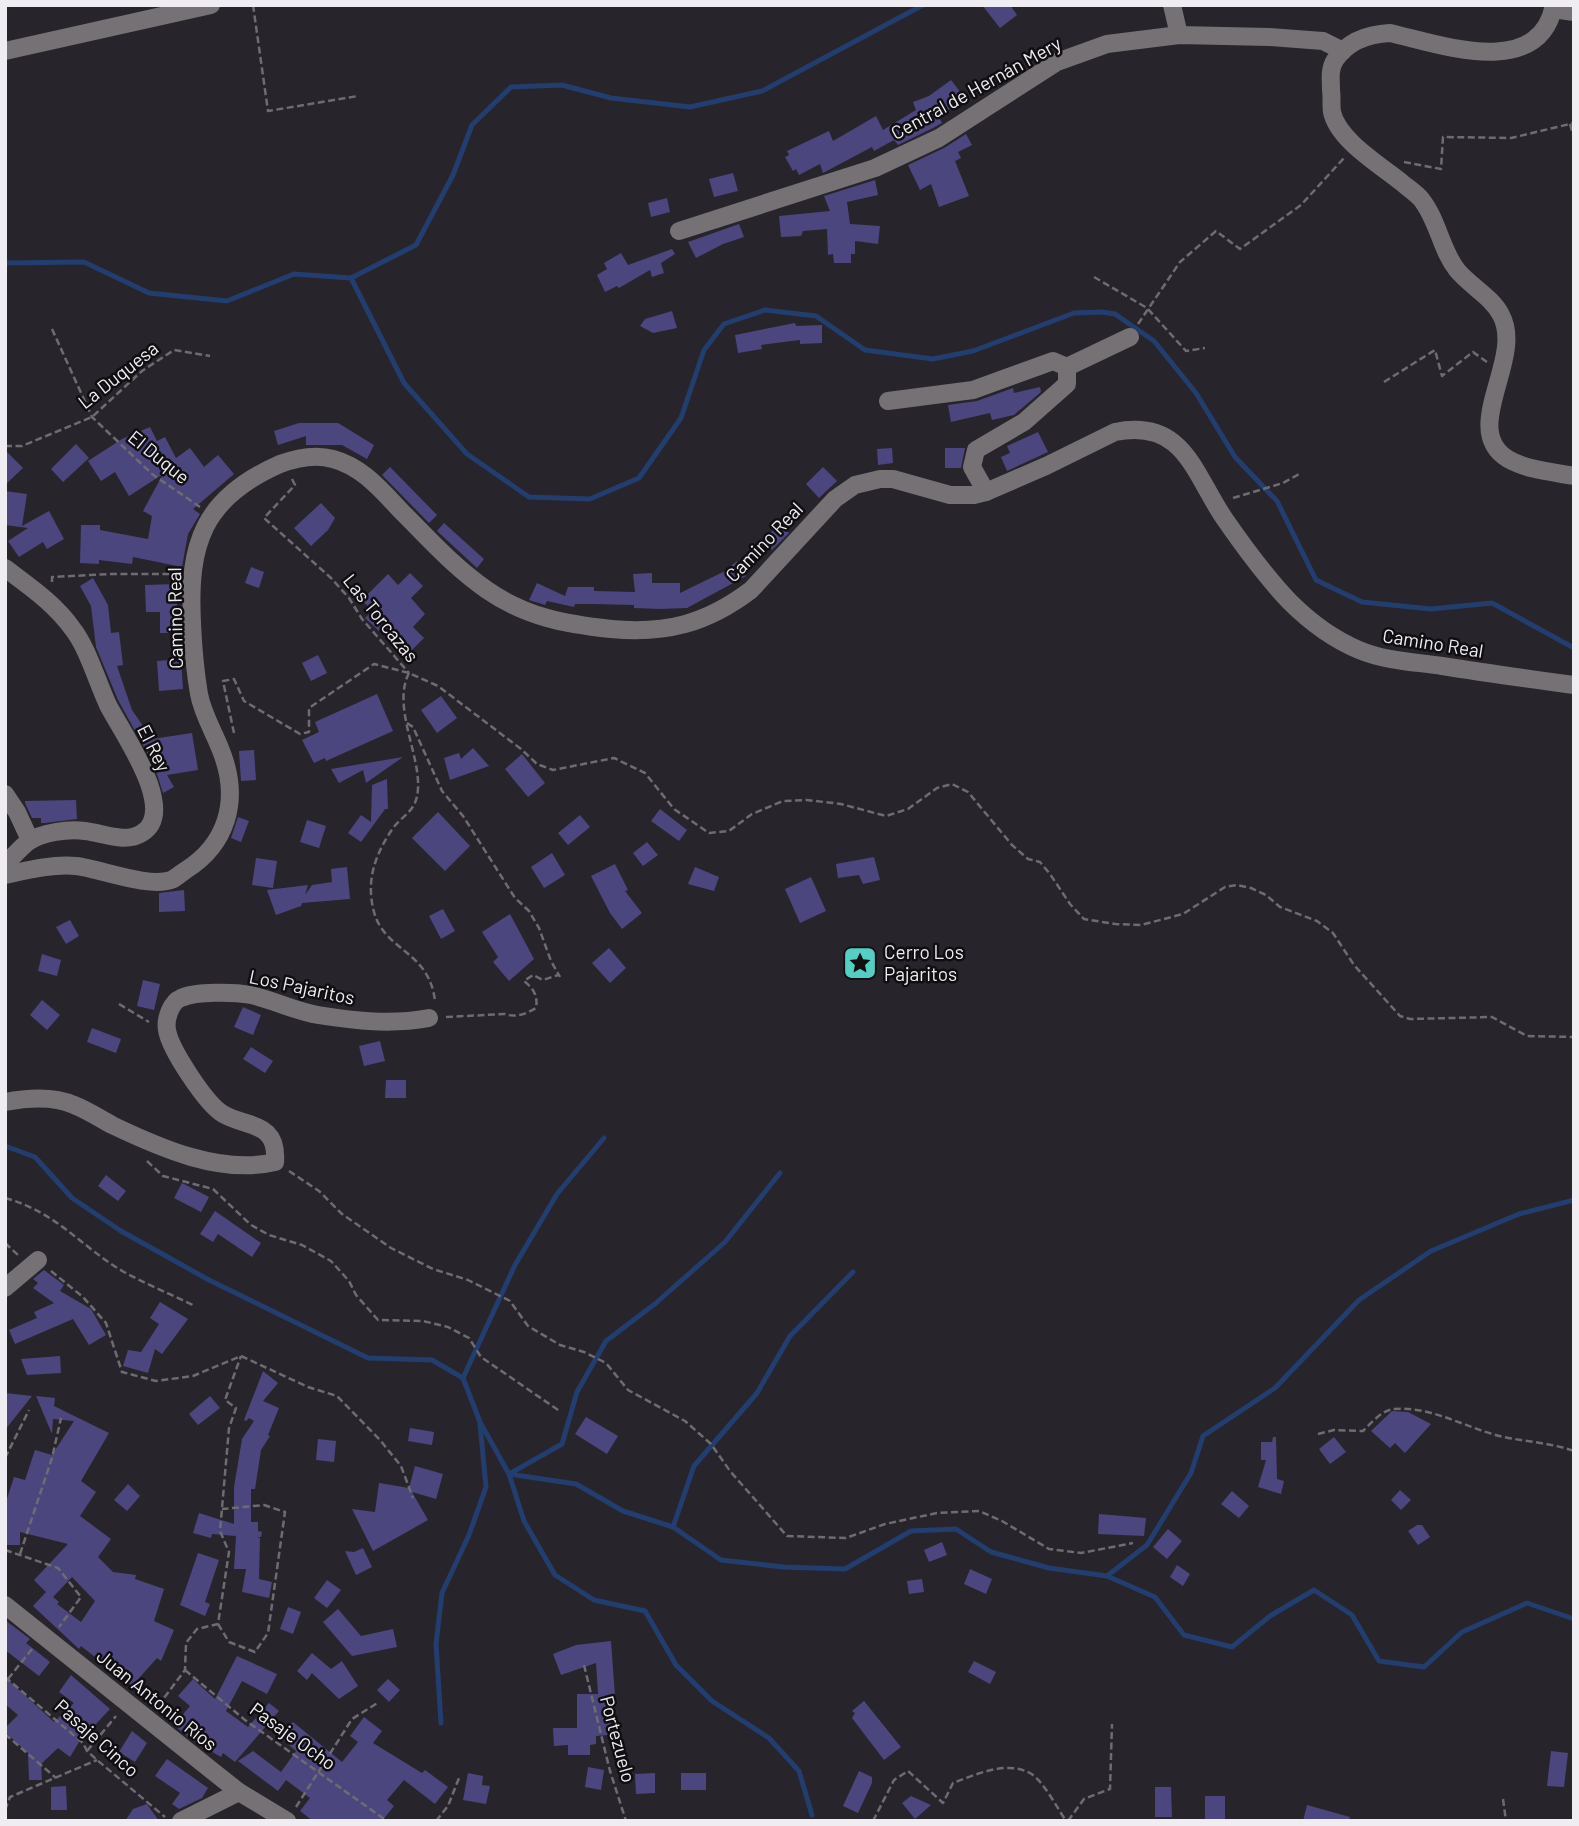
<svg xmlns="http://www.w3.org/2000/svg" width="1579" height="1826" font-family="Barlow,sans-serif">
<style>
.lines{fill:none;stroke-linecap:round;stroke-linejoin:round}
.stream{stroke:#223d6e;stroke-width:5}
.building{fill:#4b467e;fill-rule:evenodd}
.path{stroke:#6e6b72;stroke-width:2.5;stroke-dasharray:7 3.5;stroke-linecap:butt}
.minor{stroke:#757174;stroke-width:18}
.labels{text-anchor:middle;stroke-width:5;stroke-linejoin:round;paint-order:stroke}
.street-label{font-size:19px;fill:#efedf2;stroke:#100e11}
.poi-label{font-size:19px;fill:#efedf2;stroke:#100e11;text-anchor:start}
</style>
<rect width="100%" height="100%" fill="#28242c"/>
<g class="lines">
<g class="stream">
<polyline points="5,263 84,262 149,293 227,301 294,274 351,278 404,383 467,454 529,497 590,499 639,478 681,418 704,350 724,324 765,310 816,316 865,350 933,359 973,351 1074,313 1102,312 1115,314 1154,341 1196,393 1235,457 1277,501 1316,580 1362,602 1431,609 1492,603 1574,648"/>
<polyline points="351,278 416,245 453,175 472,125 511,87 562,85 611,98 690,107 762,91 923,5"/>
<polyline points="5,1146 35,1157 72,1198 121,1231 209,1280 368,1358 432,1360 463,1378 480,1422 509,1474 576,1484 623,1511 673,1527 721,1560 783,1567 845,1569 911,1531 956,1529 991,1552 1049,1568 1107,1576 1155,1597 1184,1635 1232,1647 1270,1616 1314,1590 1352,1615 1379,1661 1424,1667 1462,1632 1527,1603 1574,1619"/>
<polyline points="780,1173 725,1242 656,1303 606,1341 577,1392 562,1444 509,1474 524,1521 555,1575 594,1600 645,1611 676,1665 712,1701 769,1738 799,1771 812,1815"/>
<polyline points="463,1378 515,1265 557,1194 604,1138"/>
<polyline points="673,1527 694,1466 757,1393 790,1336 853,1272"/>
<polyline points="1107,1576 1147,1545 1191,1473 1203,1436 1275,1388 1359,1300 1431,1251 1519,1214 1574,1200"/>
<polyline points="441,1723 436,1644 442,1593 469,1535 486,1487 480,1424"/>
</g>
</g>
<g class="building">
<polygon points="982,5 1010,5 1017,15 1000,28"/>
<polygon points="951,80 965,98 939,117 942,123 933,128 898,145 894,140 874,151 872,147 823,173 820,164 799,175 796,169 793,171 785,157 789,155 787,151 829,131 833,141 876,116 883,130 916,110 913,102 929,96"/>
<polygon points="966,134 972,145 958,152 961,158 955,161 969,196 939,207 931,184 920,190 908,165 944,148"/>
<polygon points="733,173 738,191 714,197 709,179"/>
<polygon points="875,180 878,195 847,202 850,224 880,226 878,244 855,241 855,254 851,254 851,263 834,263 833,254 828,255 827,229 803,231 801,236 781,237 779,216 830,211 824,196"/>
<polygon points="667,198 670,212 651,217 648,203"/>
<polygon points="739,224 744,237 723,244 696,258 688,242"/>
<polygon points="672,249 675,254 661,263 664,273 652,277 650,270 619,288 617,286 605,292 597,275 607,269 604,263 621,253 628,265"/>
<polygon points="672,311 677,328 653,333 640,326 645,319"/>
<polygon points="795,323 796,326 822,325 822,343 800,344 800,340 761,345 762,349 738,353 735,335"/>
<polygon points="1040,387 1041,392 1014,415 992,420 990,413 951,422 948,405 977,401 1013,388 1014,393"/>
<polygon points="299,423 338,423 374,445 367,459 342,445 306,445 306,436 278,445 274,431"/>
<polygon points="150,427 157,441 165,437 176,458 190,448 204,467 218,455 234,474 193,509 200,514 188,534 182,567 133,557 132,564 99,560 99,564 80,563 81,525 100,525 100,530 148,539 152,516 143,511 163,474 129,496 115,472 101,481 88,461 122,439"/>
<polygon points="1038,432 1048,452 1007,471 1001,457 1010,453 1007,446"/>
<polygon points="76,444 89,458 63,482 51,469"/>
<polygon points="892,448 893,463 878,465 877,449"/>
<polygon points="945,448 965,448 961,468 945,468"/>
<polygon points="5,450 23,468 5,485"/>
<polygon points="390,467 437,515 429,523 382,475"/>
<polygon points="823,467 837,481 819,498 806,484"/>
<polygon points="5,491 27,494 22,526 49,511 64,539 47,549 43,542 19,557 8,541 28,528 5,525"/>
<polygon points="321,503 335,518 328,530 311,546 294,528"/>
<polygon points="444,523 484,559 477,568 437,531"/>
<polygon points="780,523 789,533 772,550 763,540"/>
<polygon points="737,561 746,576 687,608 660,609 634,608 634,605 593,604 575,604 574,607 547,601 545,605 529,600 537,583 565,596 568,587 594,587 594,591 635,592 633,574 652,573 652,583 680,583 680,593 725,571"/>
<polygon points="251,567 264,572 259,588 245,583"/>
<polygon points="410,573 423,586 411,598 425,614 413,627 424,638 407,655 381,629 379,631 365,618 372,611 362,600 388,574 398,585"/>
<polygon points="93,578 108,605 111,633 119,632 123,665 117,666 132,710 152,739 192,733 198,770 167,775 174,787 163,793 154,765 118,700 96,647 91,606 80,586"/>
<polygon points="176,584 179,633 160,633 160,612 146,612 145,585"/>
<polygon points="318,655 327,673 311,681 302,663"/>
<polygon points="181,659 183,689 159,691 157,661"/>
<polygon points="377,694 393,731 326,761 325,758 314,763 302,740 319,732 315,722"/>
<polygon points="441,696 457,718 437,733 421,710"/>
<polygon points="473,748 489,766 450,780 444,758 459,753 461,759"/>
<polygon points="254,750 256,780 241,781 239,751"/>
<polygon points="522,754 545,783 528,797 505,769"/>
<polygon points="403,757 366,783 363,770 339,783 331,769"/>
<polygon points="387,779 388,809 385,809 361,842 348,833 361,815 371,822 372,785"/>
<polygon points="76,800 77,819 45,823 41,823 41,818 32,818 25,803 25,801"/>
<polygon points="660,809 687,830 679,841 651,821"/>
<polygon points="438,812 470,846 445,871 412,838"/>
<polygon points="580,815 590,827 568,845 558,833"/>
<polygon points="238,817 249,821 241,842 231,838"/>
<polygon points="307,820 326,826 319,848 300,842"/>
<polygon points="647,842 658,855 643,866 633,853"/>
<polygon points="552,853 565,875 544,888 531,867"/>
<polygon points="874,857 880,880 863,884 859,875 838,878 836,864"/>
<polygon points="256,858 277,861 273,888 252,885"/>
<polygon points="615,864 628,890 625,891 642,913 622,929 610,913 591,876"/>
<polygon points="347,867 350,899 302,903 301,906 276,915 267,890 308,885 305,895 312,885 332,882 331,869"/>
<polygon points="695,867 719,877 714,891 688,884"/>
<polygon points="811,877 826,911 800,923 785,889"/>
<polygon points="184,890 185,911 159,912 159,893"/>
<polygon points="443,909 455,931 441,939 429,916"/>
<polygon points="510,914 534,959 509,981 493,962 498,957 482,932"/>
<polygon points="70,920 79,936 66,944 56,927"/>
<polygon points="609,948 626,968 610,983 592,963"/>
<polygon points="42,954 61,960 57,976 38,971"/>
<polygon points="143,980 160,984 154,1010 137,1006"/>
<polygon points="42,1000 60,1015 47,1030 30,1015"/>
<polygon points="243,1007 261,1015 253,1035 234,1027"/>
<polygon points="92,1028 121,1039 116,1053 87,1042"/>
<polygon points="380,1041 385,1061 364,1066 359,1046"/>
<polygon points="251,1047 273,1061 265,1073 243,1059"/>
<polygon points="386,1080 406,1080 406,1098 385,1098"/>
<polygon points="106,1175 126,1191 118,1201 98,1186"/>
<polygon points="182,1183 209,1197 201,1212 174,1198"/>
<polygon points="215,1211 261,1243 252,1257 218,1234 213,1242 200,1234"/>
<polygon points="44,1270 64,1285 60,1291 91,1309 106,1335 89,1345 73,1319 15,1344 9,1330 37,1318 34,1312 54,1303 33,1288 38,1283 33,1279"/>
<polygon points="160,1302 188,1319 162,1354 155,1349 148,1373 123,1366 128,1350 141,1352 159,1324 150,1318"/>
<polygon points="60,1356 61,1373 27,1375 21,1359"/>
<polygon points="263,1371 278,1383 263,1401 279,1408 268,1435 270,1436 261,1450 255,1489 251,1489 251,1522 258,1522 258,1531 262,1532 261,1537 257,1537 260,1538 259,1579 272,1582 269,1598 242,1592 246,1569 234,1569 236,1536 212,1534 211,1538 193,1533 199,1513 234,1524 234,1487 242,1439 254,1421 249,1418 246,1421 244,1420"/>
<polygon points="5,1393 32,1396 5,1430"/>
<path d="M36 1396 55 1398 54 1406 109 1433 81 1481 96 1492 80 1516 111 1539 98 1557 113 1572 136 1575 135 1579 164 1589 154 1621 174 1630 161 1661 157 1658 132 1686 81 1646 79 1649 33 1606 46 1592 34 1580 68 1544 20 1532V1545H5V1505L14 1477 25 1480 35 1450 52 1455 74 1421 53 1419 52 1434ZM72 1577 95 1601 81 1622 57 1604 59 1602 53 1597Z"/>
<polygon points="210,1396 220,1408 198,1425 189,1414"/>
<polygon points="1392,1411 1408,1412 1431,1424 1405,1453 1395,1443 1390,1448 1371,1431"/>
<polygon points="586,1417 618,1436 607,1454 575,1434"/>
<polygon points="410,1428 434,1432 432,1445 408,1441"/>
<polygon points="1273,1437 1276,1437 1277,1479 1284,1481 1281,1494 1258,1487 1266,1460 1261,1460 1261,1442 1272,1442"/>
<polygon points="1334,1437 1346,1452 1330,1464 1319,1449"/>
<polygon points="318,1439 336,1441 334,1462 316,1460"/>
<polygon points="415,1466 443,1474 436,1499 412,1492 428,1520 373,1551 352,1509 375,1512 379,1483 409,1488"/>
<polygon points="128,1484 140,1496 127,1511 114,1500"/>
<polygon points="1400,1490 1411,1500 1401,1510 1391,1500"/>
<polygon points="1232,1491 1249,1506 1239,1518 1221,1504"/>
<polygon points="1099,1514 1146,1518 1144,1536 1098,1534"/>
<polygon points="1417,1525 1422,1525 1430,1537 1418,1545 1408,1531"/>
<polygon points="1168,1529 1182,1541 1167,1559 1153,1547"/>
<polygon points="942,1542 947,1555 929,1562 924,1550"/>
<polygon points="363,1548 372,1567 356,1575 345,1551 354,1552"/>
<polygon points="198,1553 219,1560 205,1602 210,1604 205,1616 180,1605"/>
<polygon points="1177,1565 1190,1574 1183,1586 1170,1577"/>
<polygon points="970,1569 992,1579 986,1594 964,1584"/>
<polygon points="922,1579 924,1592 909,1594 907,1581"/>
<polygon points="327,1580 341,1590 327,1608 314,1598"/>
<polygon points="288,1607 301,1612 293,1634 280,1629"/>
<polygon points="338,1609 361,1636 393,1629 397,1647 352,1656 323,1622"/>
<polygon points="5,1620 30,1639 26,1643 50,1662 39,1676 5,1650"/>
<polygon points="611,1641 615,1696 609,1735 596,1736 596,1744 590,1745 590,1755 568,1755 568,1745 554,1746 553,1728 577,1728 577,1694 598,1694 596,1663 561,1675 553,1654 576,1645"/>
<polygon points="312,1653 331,1669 342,1661 358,1686 339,1699 312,1673 307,1680 297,1671"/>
<polygon points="237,1656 277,1674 267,1694 242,1681 226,1711 248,1727 269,1703 279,1711 235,1762 223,1753 221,1757 193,1741 174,1725 190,1706 178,1696 193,1679 215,1699"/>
<polygon points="974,1661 996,1672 990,1684 968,1672"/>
<polygon points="71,1675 110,1709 79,1742 70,1757 58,1748 41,1764 42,1780 29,1780 28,1753 5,1732 5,1728 18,1715 5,1704 5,1677 54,1722 74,1703 59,1692"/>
<polygon points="388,1679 400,1690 389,1702 377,1690"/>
<polygon points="864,1701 901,1747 884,1760 852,1718 855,1713 852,1711"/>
<polygon points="364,1717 382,1731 373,1743 422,1773 425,1770 448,1787 435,1804 404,1780 387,1800 394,1806 382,1821 313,1821 300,1811 310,1798 286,1780 278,1791 238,1761 253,1751 281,1772 296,1751 276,1734 293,1722 342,1762 358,1742 350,1736"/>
<polygon points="132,1731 147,1743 135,1762 119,1752"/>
<polygon points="1551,1751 1568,1753 1564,1787 1547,1786"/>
<polygon points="167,1759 208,1788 202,1798 179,1809 172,1804 180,1793 155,1776"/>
<polygon points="588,1767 604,1770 601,1790 585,1787"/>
<polygon points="859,1771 872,1777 872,1783 858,1813 843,1806"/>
<polygon points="468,1773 483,1776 482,1785 490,1786 486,1804 463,1800"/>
<polygon points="655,1773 655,1793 636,1794 635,1774"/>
<rect x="681" y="1773" width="25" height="17"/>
<polygon points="66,1786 67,1810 51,1810 51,1787"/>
<polygon points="1155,1787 1171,1787 1172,1817 1155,1817"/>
<polygon points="911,1796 931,1805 915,1819 902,1803"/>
<rect x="1205" y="1796" width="20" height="24"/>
<polygon points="147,1804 159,1821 125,1821 133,1809"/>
<polygon points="1307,1805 1350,1817 1349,1821 1303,1821"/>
</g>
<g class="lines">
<g class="path">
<polyline points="253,5 268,111 358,96"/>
<polyline points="1570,124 1574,138"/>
<polyline points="1404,162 1441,169 1443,137 1511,138 1574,123"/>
<polyline points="1094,277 1147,308 1186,351 1205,348"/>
<polyline points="1138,324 1180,262 1216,231 1240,249 1301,205 1344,158"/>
<polyline points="52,329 92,417 152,474 200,507"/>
<polyline points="1384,382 1435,350 1442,376 1473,352 1487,362"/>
<polyline points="5,446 22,446 92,417 142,371 174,350 210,356"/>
<polyline points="292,479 295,485 264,518 331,578 349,598 362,619 409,673"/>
<polyline points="1233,498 1283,483 1301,473"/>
<polyline points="52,582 52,577 111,574 177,574"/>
<path d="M409 673C392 706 420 754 418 788 417 813 402 814 391 831 374 857 366 882 374 912 385 952 429 950 435 1001"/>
<polyline points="407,723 413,727 442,791 463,816 515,898 529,911 539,928 551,961 560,977"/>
<polyline points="234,733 223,681 234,679 244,701 300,734 309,732 309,708 374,664 409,673 438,686 521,749 537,764 553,770 614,758 645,773 674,809 709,833 729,831 752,814 783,801 807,800 841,804 886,816 908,809 937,788 952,784 968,792 1012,845 1028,859 1040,862 1050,874 1070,904 1084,919 1115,924 1141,925 1183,914 1225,887 1237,885 1251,888 1266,895 1280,907 1317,921 1333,933 1354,965 1400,1016 1410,1019 1492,1017 1527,1036 1574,1037"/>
<polyline points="119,1004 149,1022"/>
<path d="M446 1017 505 1014C515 1018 526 1014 536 1008 538 996 534 989 524 981L533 975 543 980 558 975"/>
<polyline points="147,1161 163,1176 213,1189 251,1225 269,1235 302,1245 331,1261 349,1281 356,1295 378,1320 423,1321 448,1327 469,1338 481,1357 561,1412"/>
<polyline points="289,1171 319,1191 342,1214 391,1248 433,1269 468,1280 510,1301 528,1326 560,1345 584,1352 606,1363 628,1390 685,1421 711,1444 730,1471 787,1536 846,1538 885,1524 937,1513 979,1511 1002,1521 1049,1549 1081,1553 1133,1543"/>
<path d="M5 1198C57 1212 81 1247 124 1272 146 1284 170 1294 193 1305"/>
<polyline points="5,1243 18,1255"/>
<polyline points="51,1271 83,1297 106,1323 122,1372 156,1381 193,1376 241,1356 308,1387 337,1396 380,1440 401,1466 413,1498"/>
<path d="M1318 1434 1334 1430 1363 1431C1371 1423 1382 1410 1394 1409 1433 1406 1467 1429 1504 1437 1528 1442 1551 1443 1574 1451"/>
<polyline points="5,1458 29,1410"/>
<polyline points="5,1550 58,1568 81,1597 59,1627"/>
<polyline points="20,1554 52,1458 61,1418"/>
<polyline points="218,1624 229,1642 255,1652 268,1633 285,1512 264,1505 222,1509"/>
<polyline points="584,1665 610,1771 626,1821"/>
<polyline points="185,1670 245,1720 387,1821"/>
<polyline points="5,1677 83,1743 87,1751 97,1760 165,1817"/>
<polyline points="8,1679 32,1649"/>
<polyline points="158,1706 185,1670 186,1643 197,1629 218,1624 229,1552 220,1531 229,1428 236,1408 225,1400 241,1356"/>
<polyline points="5,1734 56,1778"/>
<polyline points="87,1751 116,1716"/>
<polyline points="1503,1799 1506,1821"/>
<polyline points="296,1807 352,1719 379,1702"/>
<polyline points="5,1810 10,1797 97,1760"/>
<polyline points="436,1821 448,1806 459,1778"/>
<path d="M873 1821 894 1780 908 1771 943 1803 953 1783C977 1774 1009 1759 1033 1775 1044 1783 1058 1809 1066 1821"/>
<polyline points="1068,1821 1084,1799 1110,1789 1112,1724"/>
</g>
<g class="minor">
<polyline points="1172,5 1179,35"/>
<path d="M1554 5C1539 81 1439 44 1390 33 1368 34 1348 41 1335 60 1329 70 1331 79 1331 90 1332 97 1331 105 1332 112 1338 140 1380 165 1401 182 1408 188 1416 193 1421 199 1438 220 1441 250 1457 270 1470 286 1492 297 1501 315 1525 359 1459 429 1508 459 1527 470 1552 472 1574 476"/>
<polyline points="1553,9 1574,12"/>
<polyline points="5,51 211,5"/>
<polyline points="679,231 875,168 939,138 1057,62 1107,44 1179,35 1269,37 1323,41 1343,51"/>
<polyline points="888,401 973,390 1053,361 1067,367"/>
<polyline points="986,492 972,467 976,450 1024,422 1067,384 1067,367 1130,337"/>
<path d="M5 568C30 587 54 603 72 628 88 648 97 682 108 705 121 731 179 811 142 833 125 844 103 833 85 831 68 829 42 832 28 842 20 848 13 857 5 864"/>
<polyline points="5,794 17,812 30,840"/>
<path d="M5 875C28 870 52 864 76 866 101 869 148 888 171 880 176 878 181 873 186 870 227 844 239 801 223 756 216 735 203 716 199 694 195 671 193 646 192 623 188 543 203 498 280 464 296 458 316 454 333 459 363 467 382 491 403 513 430 540 455 568 487 590 526 617 565 624 611 629 666 634 706 624 751 590L835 499 855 485 880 479H893L950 495H974L986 492 1046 466 1115 432C1184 418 1194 474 1224 518 1244 547 1266 577 1290 602 1310 622 1333 639 1359 650 1385 661 1415 662 1442 666 1486 673 1530 679 1574 685"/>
<path d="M5 1102C26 1098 54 1096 74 1105 87 1110 99 1118 112 1125 160 1148 221 1175 275 1162 278 1121 247 1128 223 1114 206 1104 170 1049 167 1030 165 1019 171 1002 181 998 196 991 235 992 251 995 273 1000 295 1011 318 1015 356 1021 391 1025 429 1018"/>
<polyline points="5,1288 38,1260"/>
<polyline points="5,1605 215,1773 239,1792 287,1821"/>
<polyline points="181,1821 239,1792"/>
</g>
</g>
<defs>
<g id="sight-square" transform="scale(1.75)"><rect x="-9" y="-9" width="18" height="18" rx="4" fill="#55cec4" stroke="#100e11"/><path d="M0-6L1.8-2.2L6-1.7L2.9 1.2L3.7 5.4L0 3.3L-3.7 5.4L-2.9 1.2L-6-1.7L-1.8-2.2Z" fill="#111"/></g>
</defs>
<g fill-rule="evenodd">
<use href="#sight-square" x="860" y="963"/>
</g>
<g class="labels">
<g class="street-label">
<text transform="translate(976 88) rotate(-29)" y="7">Central de Hernán Mery</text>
<text transform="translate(118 375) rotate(-38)" y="7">La Duquesa</text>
<text transform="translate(159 457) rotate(39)" y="7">El Duque</text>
<text transform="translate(764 542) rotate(-46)" y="7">Camino Real</text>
<text transform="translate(175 618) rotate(-91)" y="7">Camino Real</text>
<text transform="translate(381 618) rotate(51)" y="7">Las Torcazas</text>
<text transform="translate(1433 643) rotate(9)" y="7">Camino Real</text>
<text transform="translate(154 748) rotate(63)" y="7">El Rey</text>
<text transform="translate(302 987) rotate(12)" y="7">Los Pajaritos</text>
<text transform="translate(157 1700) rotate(39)" y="7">Juan Antonio Ríos</text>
<text transform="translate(293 1736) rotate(36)" y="7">Pasaje Ocho</text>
<text transform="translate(97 1738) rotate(42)" y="7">Pasaje Cinco</text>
<text transform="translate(618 1739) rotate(75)" y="7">Portezuelo</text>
</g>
<g class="poi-label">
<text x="884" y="959">Cerro Los<tspan x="884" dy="22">Pajaritos</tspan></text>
</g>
</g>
<rect width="1579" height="1826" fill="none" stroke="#efedf2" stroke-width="14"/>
</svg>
